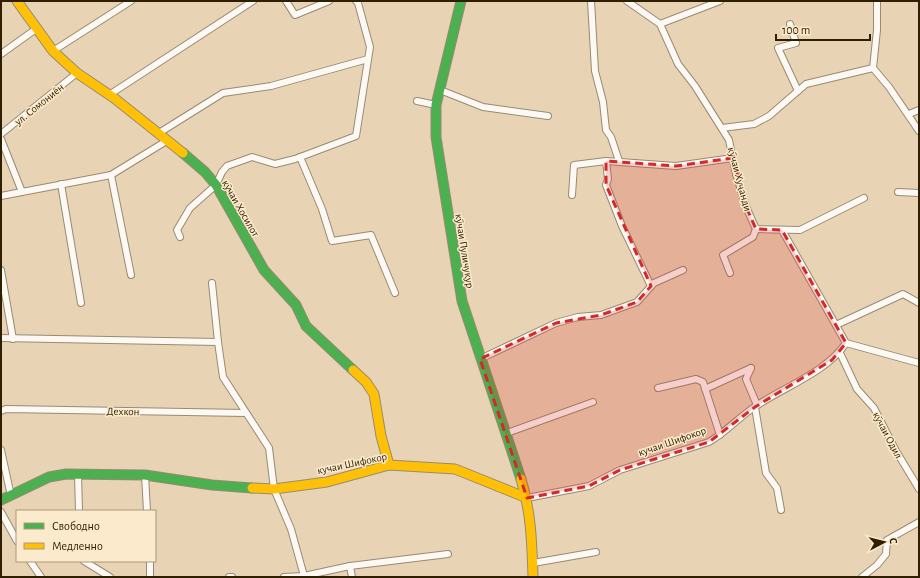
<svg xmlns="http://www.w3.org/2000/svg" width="920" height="578" font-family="'Alegreya Sans',sans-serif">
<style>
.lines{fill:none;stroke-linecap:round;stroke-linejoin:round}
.street-casing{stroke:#998a71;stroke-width:8}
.fast-casing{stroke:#998a71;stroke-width:11}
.slow-casing{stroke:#998a71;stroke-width:11}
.street{stroke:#fcf9f4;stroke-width:6}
.fast{stroke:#4caf50;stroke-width:9}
.slow{stroke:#ffc107;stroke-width:9}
.marked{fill:#d62828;fill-opacity:0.2;stroke:#d62828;stroke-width:3;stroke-dasharray:8 5;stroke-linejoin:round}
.labels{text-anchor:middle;stroke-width:3;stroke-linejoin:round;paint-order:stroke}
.street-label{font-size:11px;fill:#2f1e00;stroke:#fceacd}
</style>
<rect width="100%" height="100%" fill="#e8d4b5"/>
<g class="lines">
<g class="street-casing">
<g id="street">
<polyline points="286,1 295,15 329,1"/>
<polyline points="591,1 595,71 603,102 606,130 611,137 619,161"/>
<polyline points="627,1 660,24 678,64 695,86 729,140 736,174 747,209 756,229 800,230 864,198"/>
<polyline points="877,1 877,30 873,68 889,87 919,131"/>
<polyline points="660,24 720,1"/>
<polyline points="790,24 796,43 778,48 798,91"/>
<polyline points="53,51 131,1"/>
<polyline points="1,54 36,29"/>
<polyline points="440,90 483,107 548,116"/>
<polyline points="109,95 253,1"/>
<polyline points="417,101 436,105"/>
<polyline points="909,114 919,110"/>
<polyline points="722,128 754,124 769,116 806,84 873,68"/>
<polyline points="159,133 223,93 271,86 368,59"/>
<polyline points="1,134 77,73"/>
<polyline points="1,139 22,192"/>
<polyline points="300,157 322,209 332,241 371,235 395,293"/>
<polyline points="606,161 608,179 606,185 622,226 651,286"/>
<polyline points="111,175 131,275"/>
<polyline points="61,184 81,303"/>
<polyline points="898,192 919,193"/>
<polyline points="572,195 574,165 606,161 676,166 733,158"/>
<polyline points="1,196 111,175 168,140"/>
<polyline points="782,230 846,343"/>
<polyline points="180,237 177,230 190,208 216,185 222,172 227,166 252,157 275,164 295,159 356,136 370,47 358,3 356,1"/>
<polyline points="1,270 13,339"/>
<polyline points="730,273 723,255 753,237 756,229"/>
<polyline points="212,283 218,342 223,377 269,448 274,489 291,529 304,576"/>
<polyline points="836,325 903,294 919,303"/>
<polyline points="1,338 218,342"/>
<polyline points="840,353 857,389 874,408 896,451 919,489"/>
<polyline points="480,359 556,323 578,317 601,315 637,302 654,283 683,270"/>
<polyline points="751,368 746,379 757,405"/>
<polyline points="658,388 696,379 703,382 720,435"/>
<polyline points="705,389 751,368"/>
<polyline points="755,407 766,473 777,488 781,510"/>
<polyline points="1,411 6,409 246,413"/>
<polyline points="507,433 593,402"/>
<polyline points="1,450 11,496"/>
<polyline points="78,474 79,511"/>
<polyline points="145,475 147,511"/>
<path d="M527 498 589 486 620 470 709 442C726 432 739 417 756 406 784 387 827 372 846 343L919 363"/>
<polyline points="1,512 17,541"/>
<polyline points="30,561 41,577"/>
<polyline points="84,561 110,577"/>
<polyline points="150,561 150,577"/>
<polyline points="533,563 596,552"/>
<polyline points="350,566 352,577"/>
<polyline points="229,577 232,577"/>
<polyline points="284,577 304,576 350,566 448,554"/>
<polyline points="862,577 877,565 886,554 887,540 919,522"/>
</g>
</g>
<g class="fast-casing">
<g id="fast">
<polyline points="461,1 436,105 436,137 462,301 521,479"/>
<polyline points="183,153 205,172 216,185 264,270 296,305 306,326 353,370"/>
<polyline points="1,500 49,477 66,474 145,475 212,485 252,488"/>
</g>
</g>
<g class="slow-casing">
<g id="slow">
<polyline points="17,1 53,51 77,73 114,98 183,153"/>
<polyline points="353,370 366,382 374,394 381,436 389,465"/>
<path d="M521 479C531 511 532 544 533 577"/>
<polyline points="252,488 274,489 327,482 389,465 455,469 527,498"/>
</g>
</g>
<use href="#street" class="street"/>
<use href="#fast" class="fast"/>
<use href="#slow" class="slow"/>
</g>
<path class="marked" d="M733 158 747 209 756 229 782 230 846 343 832 360 755 407 709 442 620 470 589 486 527 498 480 359 556 323 601 315 637 302 651 286 606 185V161L676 166Z"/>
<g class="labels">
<g class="street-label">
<text transform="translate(39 104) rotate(-39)" y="4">ул. Сомониён</text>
<text transform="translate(740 179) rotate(75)" y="4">кӯчаи Хуҷанди</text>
<text transform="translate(241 208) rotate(60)" y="4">кӯчаи Хосилот</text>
<text transform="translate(465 251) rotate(81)" y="4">кӯчаи Пуличуқур</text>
<text transform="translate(123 411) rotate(1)" y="4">Дехкон</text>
<text transform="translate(888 435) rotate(62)" y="4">кӯчаи Одил</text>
<text transform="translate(672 441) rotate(-19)" y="4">кучаи Шифокор</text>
<text transform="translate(352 463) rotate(-12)" y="4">кучаи Шифокор</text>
</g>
</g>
<rect width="920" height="578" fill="none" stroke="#2f1e00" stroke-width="4"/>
<rect x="16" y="510" width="140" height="52" fill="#fceacd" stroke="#aa987b"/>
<rect x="24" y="523" width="20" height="6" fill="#4caf50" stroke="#aa987b"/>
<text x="52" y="530" font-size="12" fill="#2f1e00">Свободно</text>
<rect x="24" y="543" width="20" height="6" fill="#ffc107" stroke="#aa987b"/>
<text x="52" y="550" font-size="12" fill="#2f1e00">Медленно</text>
<g transform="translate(884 542) rotate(83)" stroke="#fceacd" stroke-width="3" paint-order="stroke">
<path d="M0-3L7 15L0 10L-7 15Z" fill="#2f1e00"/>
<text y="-6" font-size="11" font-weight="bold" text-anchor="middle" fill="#2f1e00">С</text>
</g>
<path d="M776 34v6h94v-6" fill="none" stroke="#2f1e00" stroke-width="2"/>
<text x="782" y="34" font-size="12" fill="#2f1e00" stroke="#fceacd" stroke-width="3" paint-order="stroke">100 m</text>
</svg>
